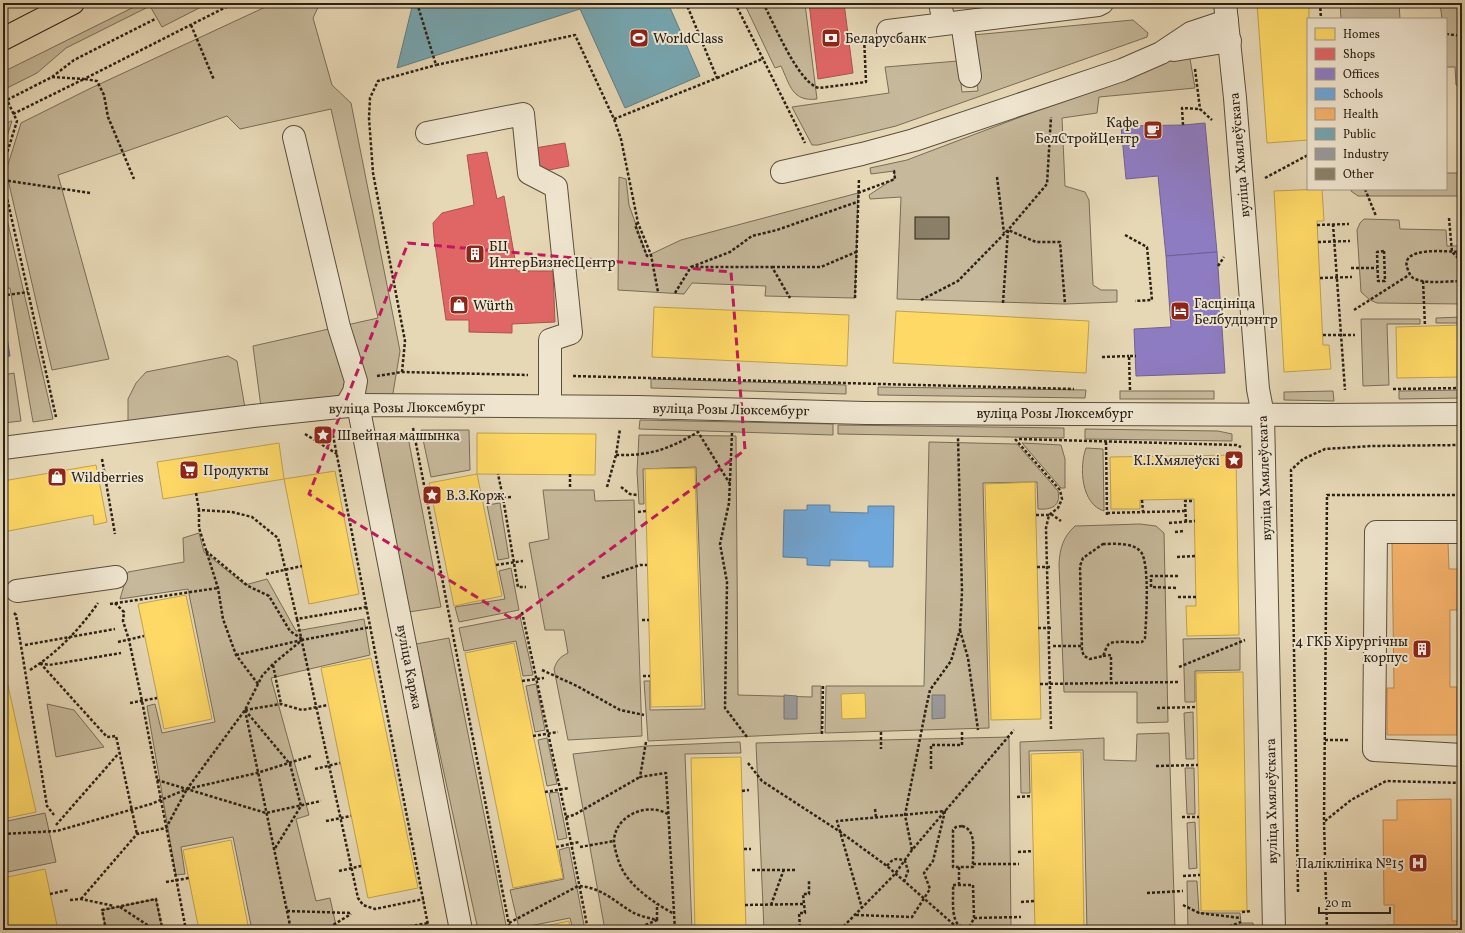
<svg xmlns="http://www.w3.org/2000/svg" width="1465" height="933" font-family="Vollkorn,serif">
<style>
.green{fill:#c6b89a;stroke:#786d58}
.homes{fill:#ffd966;stroke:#bfa24e}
.shops{fill:#e06666;stroke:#aa524e}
.offices{fill:#8e7cc3;stroke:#70618f}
.schools{fill:#6fa8dc;stroke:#5b80a1}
.health{fill:#f6b26b;stroke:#b98752}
.public{fill:#76a5af;stroke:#607e81}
.industry{fill:#999;stroke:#787572}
.building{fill:#8c8069;stroke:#2b2217}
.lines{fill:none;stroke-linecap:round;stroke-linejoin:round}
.minor-casing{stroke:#5a4f3e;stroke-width:24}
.major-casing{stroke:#2b2217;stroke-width:24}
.path{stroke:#2b2217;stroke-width:2.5;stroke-dasharray:3 2;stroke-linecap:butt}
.minor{stroke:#efe5cf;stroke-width:22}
.major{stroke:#e6d7b5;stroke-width:22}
.marked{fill:none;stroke:#c2185b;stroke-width:3;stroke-dasharray:8 5;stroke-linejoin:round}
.labels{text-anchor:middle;stroke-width:4;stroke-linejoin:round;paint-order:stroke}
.poi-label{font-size:14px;fill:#2b2217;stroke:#efe5cf;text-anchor:start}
.street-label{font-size:14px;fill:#2b2217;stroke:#efe5cf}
</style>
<rect width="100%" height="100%" fill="#e6d7b5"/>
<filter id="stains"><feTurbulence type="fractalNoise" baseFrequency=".005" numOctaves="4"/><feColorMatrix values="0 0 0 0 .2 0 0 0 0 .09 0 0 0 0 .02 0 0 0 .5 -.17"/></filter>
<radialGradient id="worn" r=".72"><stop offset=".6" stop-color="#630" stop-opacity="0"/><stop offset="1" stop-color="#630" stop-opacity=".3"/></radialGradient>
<g class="green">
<polygon points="142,3 209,3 162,27 150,6 66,48 37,73 3,90 3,72"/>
<polygon points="274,3 320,3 313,18 332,85 351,103 400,351 392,399 261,407 253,346 378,318 331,109 240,129 227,116 58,175 109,359 52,370 6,171 21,123 89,89"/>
<path d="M744 3 805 4 817 99C792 102 790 85 781 66L775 68Z"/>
<polygon points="1340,3 1399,3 1400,19 1341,19"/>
<polygon points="1440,3 1462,3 1462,85 1456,85 1455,67 1446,67 1446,19 1442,19"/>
<polygon points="1133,20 1148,33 1147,37 896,126 818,145 812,145 792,107 889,93 885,67 958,61 962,92 978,91 973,35"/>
<polygon points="1189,53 1195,88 1099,97 1097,113 1062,118 1065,186 1085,192 1089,200 1093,285 1101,290 1117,290 1117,302 1065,304 897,299 901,197 870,199 869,195 895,178 894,171 871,174 870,168 907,160"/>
<polygon points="11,121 12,121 3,149 3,125"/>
<polygon points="1446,173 1462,173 1462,196 1358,196 1351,191 1351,189 1446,189"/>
<polygon points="619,177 626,179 629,205 647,256 681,240 858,193 855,298 765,296 766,286 692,283 684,294 618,290"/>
<polygon points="3,202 53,419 33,422 10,288 3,289"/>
<polygon points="1364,219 1399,220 1400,229 1446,230 1447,246 1462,246 1462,304 1377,303 1370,300 1361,292 1357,230 1360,223"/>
<polygon points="1462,317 1462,323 1436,323 1436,318"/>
<polygon points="1361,319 1420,319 1420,324 1387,324 1389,385 1363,386"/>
<polygon points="228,356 237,361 245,408 128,426 128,399 136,383 146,372"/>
<polygon points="14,373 21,421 3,423 3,375"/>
<polygon points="651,379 846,385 846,394 651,388"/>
<polygon points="878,387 1086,390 1085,398 878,395"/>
<polygon points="1462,390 1462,398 1399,399 1399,391"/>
<rect x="1120" y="391" width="94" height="8"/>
<polygon points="1333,391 1334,401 1284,400 1284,392"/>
<polygon points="640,420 833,424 833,435 639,429"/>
<polygon points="838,425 1064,428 1064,438 838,434"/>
<polygon points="1085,429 1218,431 1232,434 1232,441 1085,439"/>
<polygon points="421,430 469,430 470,470 431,477"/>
<polygon points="407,432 441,607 409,612 372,443 379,434"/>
<polygon points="639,435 736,436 738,695 812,697 812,686 821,686 821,733 648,741 644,681 650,681 650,710 705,709 696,467 643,469 644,504 639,504 637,472"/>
<path d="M929 442 1017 444 1058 491C1061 506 1052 510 1038 509L1037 482 983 483 989 728 825 733 826 686H924Z"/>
<polygon points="1022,443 1061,445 1065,459 1065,488 1061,488"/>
<path d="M1086 448 1103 449 1104 511C1081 504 1079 467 1086 448Z"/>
<path d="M543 490H594L595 501 634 500 642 736 568 740 554 669C557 660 560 657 568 653L564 630H545L529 543 549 539Z"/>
<polygon points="500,503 509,558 498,560 487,505"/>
<path d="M1140 524 1156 526 1164 533 1168 722 1137 723V692H1064L1059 564C1060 548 1063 537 1075 526Z"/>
<polygon points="199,533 204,552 245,585 267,579 296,631 364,619 370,655 271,678 309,815 296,819 316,901 330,898 337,930 252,930 233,837 181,847 185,874 176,875 147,706 155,704 162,733 215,722 188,589 120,599 128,572 184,562 183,538"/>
<polygon points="511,568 519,610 459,622 455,607 505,599 499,571"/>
<polygon points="520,616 533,675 523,676 516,641 464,651 459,628"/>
<polygon points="449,638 507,930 478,930 416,644"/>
<polygon points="1240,638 1240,670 1195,671 1195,702 1185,702 1183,639"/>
<polygon points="536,684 545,730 535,732 526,686"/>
<polygon points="47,704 74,710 104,747 56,757"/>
<polygon points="1193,712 1194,759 1186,759 1184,713"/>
<polygon points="1169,733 1175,930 1087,930 1083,750 1029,751 1030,793 1021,793 1020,742 1104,738 1104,760 1136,761 1137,734"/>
<polygon points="1009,737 1011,930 764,930 756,743"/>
<polygon points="547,738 557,784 547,786 538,740"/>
<polygon points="740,742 741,753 685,754 692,930 605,930 573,754 646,746"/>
<polygon points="1185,768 1194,768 1195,814 1187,814"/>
<polygon points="1459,788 1462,788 1461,897"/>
<polygon points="558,792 567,838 558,840 549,793"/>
<polygon points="45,813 56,862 3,873 3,822"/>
<polygon points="1195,822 1197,868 1189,869 1187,823"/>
<polygon points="569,847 585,930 573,930 570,918 519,928 510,890 564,879 559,850"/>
<polygon points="1187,881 1197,881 1199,913 1240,913 1241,923 1253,923 1254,930 1188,930"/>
<polygon points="156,899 162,927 146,930 106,930 102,910"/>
</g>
<g class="homes">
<polygon points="1257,3 1309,3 1308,140 1267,143"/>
<polygon points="1322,189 1324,221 1317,221 1318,242 1323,345 1329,345 1331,369 1284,372 1274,191"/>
<polygon points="654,307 849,315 847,366 652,357"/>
<polygon points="896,311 1089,321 1086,373 893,363"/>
<polygon points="1462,325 1462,377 1397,378 1396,327"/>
<polygon points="477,433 596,434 595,475 477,474"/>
<polygon points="279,443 284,479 163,499 157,462"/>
<polygon points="1236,455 1239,635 1187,636 1186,606 1196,606 1194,499 1140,500 1140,509 1111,509 1110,457"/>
<polygon points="96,465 107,522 94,525 93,515 3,532 3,481"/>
<polygon points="695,468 702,706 651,707 645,469"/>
<polygon points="335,471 359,594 309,604 284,479"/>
<polygon points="477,474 502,596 454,606 429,483"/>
<polygon points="1035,482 1041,719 991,720 985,484"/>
<polygon points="186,595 212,719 164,729 138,604"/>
<polygon points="514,643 563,878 513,888 465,653"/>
<polygon points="371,658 418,888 368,898 321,668"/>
<polygon points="3,663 36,812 3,819"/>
<polygon points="1243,672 1247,911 1201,911 1196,673"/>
<polygon points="865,693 866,718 842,719 841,694"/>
<polygon points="1081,752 1084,930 1035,930 1031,754"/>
<polygon points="741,757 746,930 695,930 691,758"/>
<polygon points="231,840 249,930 199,930 183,850"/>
<polygon points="45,869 58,930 6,930 3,916 3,878"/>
<polygon points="569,921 570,930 526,930"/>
</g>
<g class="shops">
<polygon points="809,3 844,3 853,73 818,79"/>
<polygon points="565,143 569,166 539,172 535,148"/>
<polygon points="487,152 497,199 504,196 517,271 553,271 555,322 512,324 512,333 469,332 469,320 446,320 434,237 433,223 442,213 474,205 467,155"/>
</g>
<g class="offices">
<polygon points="1205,123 1217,252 1166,256 1158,176 1126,179 1121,126 1183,125"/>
<polygon points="1217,252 1225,373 1136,376 1134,329 1171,327 1166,256"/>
<polygon points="3,312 10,356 3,357"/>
</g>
<polygon class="schools" points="807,505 830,505 830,512 868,513 868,506 894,506 893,567 869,567 869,561 830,560 830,566 807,565 807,558 783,557 784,510 807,510"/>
<g class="health">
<polygon points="1448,542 1449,569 1462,569 1462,610 1450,610 1450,687 1457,687 1457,735 1387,735 1387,688 1394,688 1392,543"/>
<polygon points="1451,799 1452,921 1462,921 1462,930 1386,930 1386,925 1394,925 1394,905 1384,905 1383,820 1397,820 1397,800"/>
</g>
<polygon class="public" points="413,3 668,3 700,76 625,108 580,9 397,68"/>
<g class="industry">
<polygon points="784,695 797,696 797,719 784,719"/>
<polygon points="932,695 945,695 945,718 932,719"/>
</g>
<rect class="building" x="915" y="217" width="34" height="22"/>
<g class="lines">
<g class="minor-casing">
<g id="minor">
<polyline points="940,3 944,23"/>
<polyline points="1225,3 1235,98 1258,389 1263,415 1274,930"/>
<polyline points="962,22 970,76"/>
<polyline points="888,31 1098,5 1102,3"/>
<polyline points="1174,50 1230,41"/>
<polyline points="427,133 523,114 529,173 556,187 571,333 550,340 550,406"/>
<polyline points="294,137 339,327 356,381 354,392 346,406"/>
<polyline points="782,172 862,154 914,140 1051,94 1122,70 1161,53 1191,33 1227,21"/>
<polyline points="358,405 461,930"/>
<polyline points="3,448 253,416 358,405 638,407 865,413 1324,415 1462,414"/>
<polyline points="1462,532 1376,532 1374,750 1462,755"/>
<polyline points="17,591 116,577"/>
</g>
</g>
<g class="major-casing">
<polyline id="major" points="3,39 73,3"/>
</g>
<g class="path">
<polyline points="417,3 436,65 575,35 614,119 621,139 638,223 651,255 658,292"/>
<polyline points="735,3 805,143"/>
<path d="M763 3C774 23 798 83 819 88L866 82 864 36"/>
<polyline points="1320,3 1321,19"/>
<polyline points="191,25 214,80"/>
<polyline points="1446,34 1462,36"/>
<polyline points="1195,69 1200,109 1212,120"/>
<polyline points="52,77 84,79 234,3"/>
<polyline points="717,78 762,59"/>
<polyline points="3,102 52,77 74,60 155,19"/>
<polyline points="13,114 84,79 97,81 104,95 108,117 134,179"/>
<polyline points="614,119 717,78 686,3"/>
<polyline points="1183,125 1182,108 1200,109"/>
<polyline points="3,166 17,121 7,100"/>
<polyline points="997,177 1004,233"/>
<polyline points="1265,178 1308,155"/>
<polyline points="3,180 56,417"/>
<polyline points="3,180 90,193"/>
<polyline points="1365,189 1376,216"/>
<polyline points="858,193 895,179 894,171 892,171"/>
<polyline points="1449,218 1452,252 1462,262"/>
<polyline points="638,223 635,225 647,256 651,255"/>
<polyline points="1333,224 1345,390"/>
<polyline points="1317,225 1349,224"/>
<polyline points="1125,235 1147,247 1152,300 1135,301"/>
<polyline points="1318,242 1350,241"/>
<polygon points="1384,251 1385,281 1378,281 1377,252"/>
<path d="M1462 252C1449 252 1397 245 1408 270 1410 276 1413 279 1418 280 1432 284 1448 281 1462 281"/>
<polyline points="1456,254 1462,255"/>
<polyline points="1218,266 1224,257"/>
<polyline points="691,267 730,252 752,236 777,230 857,202"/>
<polyline points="772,267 821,267 856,252"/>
<polyline points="1351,268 1377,268"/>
<polyline points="1320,278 1352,277"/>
<polyline points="1423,281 1425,326"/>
<polyline points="675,293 691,267 772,267 790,298"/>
<polyline points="7,295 28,292"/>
<polyline points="855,298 859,179"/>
<polyline points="921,300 958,281 1008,230 1047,184 1051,117"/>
<polyline points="1003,303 1008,230 1036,242 1060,242 1065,304"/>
<polyline points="1354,310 1409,275"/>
<polyline points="1323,335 1355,335"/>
<polyline points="1102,357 1129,356"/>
<polyline points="402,372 405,341 373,173 369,118 370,98 378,81 436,65"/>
<polyline points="377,376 402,372 528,375"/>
<polyline points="573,376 1074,389"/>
<polyline points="1393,389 1462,388"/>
<polyline points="1130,390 1129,356 1136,356"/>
<polyline points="413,428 510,930"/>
<polyline points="332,430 429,930"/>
<polyline points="732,433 729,503 720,544 727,582 725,708 747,737"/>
<polyline points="305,434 337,454"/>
<polyline points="1015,439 1060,490 1062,499 1058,508 1049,515 1046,528 1051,729"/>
<polyline points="1019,439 1236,445 1241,447"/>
<polyline points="1106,442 1107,516"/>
<path d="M616 455C650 456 669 449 698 432L730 484"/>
<polyline points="102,459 115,534"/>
<polyline points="570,487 570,474"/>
<polyline points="607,487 616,455 620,429"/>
<polyline points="621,487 630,494 637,495"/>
<polyline points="196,493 199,510"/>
<polyline points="511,497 503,498 518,587 526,587"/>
<polyline points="482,500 503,498 498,474"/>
<polyline points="1142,500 1143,512"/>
<polyline points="638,512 646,511"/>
<polyline points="1107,513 1185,511"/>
<polyline points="1051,514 1061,521"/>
<polyline points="1036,515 1049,515"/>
<polyline points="1186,522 1185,501 1194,501"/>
<polyline points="1169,523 1195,521"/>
<polyline points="1175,532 1184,531"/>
<path d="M1103 544C1114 544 1133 542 1141 552 1150 564 1146 621 1145 638L1142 642C1134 643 1114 640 1109 644 1106 647 1105 652 1103 656L1090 659 1084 656 1082 651 1080 566 1083 558Z"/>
<polyline points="206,551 248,586 269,596 290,631 302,639"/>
<polyline points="1177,557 1195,556"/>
<polyline points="496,565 523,561"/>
<polyline points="1037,567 1051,567"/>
<polyline points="266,574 302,566"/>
<polyline points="1178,576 1151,576 1151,587 1178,588"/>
<polyline points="602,578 640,565 647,565"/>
<polyline points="1178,597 1196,597"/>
<polyline points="115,603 124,612 123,621 129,640 142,701 186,930"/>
<polyline points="110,604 218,588"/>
<polyline points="522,612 566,817 588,930"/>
<polyline points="14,613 16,615 47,806 54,815"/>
<polyline points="297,619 358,898 363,905 375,909 424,899"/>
<polyline points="642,620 649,620"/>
<polyline points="1038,628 1053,628"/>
<polyline points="960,630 968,658 978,730"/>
<polyline points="118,642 144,636"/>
<polyline points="25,645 115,629"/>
<polyline points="1053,646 1082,646"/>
<polyline points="236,655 302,640"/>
<polyline points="1103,656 1111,655 1111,683"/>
<polyline points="40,663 107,737 116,736 137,834"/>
<polyline points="40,663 49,665 121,653"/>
<polyline points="273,665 281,704"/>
<polyline points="1179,667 1245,640"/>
<path d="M30 670C57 653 80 629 98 603"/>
<polyline points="542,670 577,686 620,710 644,715"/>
<polyline points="643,676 650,676"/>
<polyline points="522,681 544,678"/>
<polyline points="258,684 236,655 223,619 218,588 199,528 199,510 232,512 252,517 278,538 297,619 367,607"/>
<polyline points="1040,684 1179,682"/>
<polyline points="130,703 157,698"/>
<polyline points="1157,708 1197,707"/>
<polyline points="245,710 291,930"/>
<polyline points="245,710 290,764 301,806 274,850"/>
<polyline points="245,710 281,704 302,710 328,705"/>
<polyline points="881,732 881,749"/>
<polyline points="822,734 823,684"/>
<polyline points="533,736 558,732"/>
<polyline points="1325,740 1350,740"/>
<polyline points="646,742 640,777 666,773 675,930"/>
<polyline points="748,763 762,781 839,831 887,866 960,930"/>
<polyline points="1156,766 1198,765"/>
<polyline points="315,769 340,763"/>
<polyline points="931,769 931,745 962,745 962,730"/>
<polyline points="157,780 266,813 321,801"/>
<polyline points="742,791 749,790"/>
<polyline points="545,792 569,788"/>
<polyline points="1017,797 1032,796"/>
<polyline points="875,809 876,817"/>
<path d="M668 814C647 802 616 815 614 840 614 847 618 861 621 867 631 888 655 903 674 914"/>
<polyline points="566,817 574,815 640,777"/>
<polyline points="1182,817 1199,817"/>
<polyline points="326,821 351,816"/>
<polyline points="1325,821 1351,800 1386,781 1462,783"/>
<polyline points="56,825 119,753"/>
<path d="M962 826C978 830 972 854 973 867H953V830L956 827Z"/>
<polyline points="3,834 57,831 151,804 187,789 245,710 262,676 273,664 302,640 371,627"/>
<polyline points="556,847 579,842"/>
<polyline points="580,847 614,841"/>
<polyline points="744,849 751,849"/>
<polyline points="912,850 905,815 926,708 930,690 951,661 960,630 962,592 958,438"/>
<polyline points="1018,852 1033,851"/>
<polyline points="973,864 1019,864"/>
<path d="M887 866C892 859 896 857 905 861L908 871 904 882"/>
<polyline points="959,867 959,885"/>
<polyline points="752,870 796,870"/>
<polyline points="339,871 361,866"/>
<polyline points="1183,876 1200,875"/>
<polyline points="166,882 189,878"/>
<path d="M953 885H973L974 918 970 926C948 933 954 898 953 885Z"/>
<polyline points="1298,892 1291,470 1303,459 1325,449 1372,446 1462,445"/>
<polyline points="1147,893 1183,891"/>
<polyline points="50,894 68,890"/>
<polyline points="81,899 137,834 166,828 187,789 257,773 311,756"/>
<polyline points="70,900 81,899 114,906"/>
<polyline points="1021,902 1034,901"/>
<polyline points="745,905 804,904"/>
<polyline points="771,905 784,869"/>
<polyline points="1183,905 1199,913 1241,918"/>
<polyline points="120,907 152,928"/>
<polyline points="287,911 351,913"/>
<polyline points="1242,912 1252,911"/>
<polyline points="856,915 912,917 930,889 924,873 933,861 945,811 837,821 862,908"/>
<polyline points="974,918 1021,917"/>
<polyline points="657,920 657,904"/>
<path d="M509 923 578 886C601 887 614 901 632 912 639 916 649 918 657 920L634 930"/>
<polyline points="800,927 799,913 805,913 803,894 809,894 809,881"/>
<polyline points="106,930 102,910 156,899 162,927 144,930"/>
<polyline points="325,930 351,914"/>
<polyline points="390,930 428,923"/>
<polyline points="840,930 895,874 912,850 1014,730"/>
<polyline points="1220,930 1241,922"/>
<polyline points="1327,930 1324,821 1327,495 1462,495"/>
</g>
<use href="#minor" class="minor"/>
<use href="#major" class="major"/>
</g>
<path class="marked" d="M408 243 731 272 745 450 514 620 309 494Z"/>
<defs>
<g id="stadium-square" transform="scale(1)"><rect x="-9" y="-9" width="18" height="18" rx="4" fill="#8f2418" stroke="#efe5cf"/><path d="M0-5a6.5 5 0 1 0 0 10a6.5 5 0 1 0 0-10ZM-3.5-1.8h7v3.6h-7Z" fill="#fff"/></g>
<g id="bank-square" transform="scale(1)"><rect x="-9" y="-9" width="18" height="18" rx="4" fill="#8f2418" stroke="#efe5cf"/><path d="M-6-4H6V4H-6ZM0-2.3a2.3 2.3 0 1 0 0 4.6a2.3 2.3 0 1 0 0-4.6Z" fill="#fff"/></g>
<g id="cafe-square" transform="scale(1)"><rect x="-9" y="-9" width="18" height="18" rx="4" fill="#8f2418" stroke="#efe5cf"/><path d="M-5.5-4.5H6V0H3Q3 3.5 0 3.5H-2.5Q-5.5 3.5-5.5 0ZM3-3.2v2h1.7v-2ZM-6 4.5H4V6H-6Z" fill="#fff"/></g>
<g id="building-square" transform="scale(1)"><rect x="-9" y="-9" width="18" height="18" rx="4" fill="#8f2418" stroke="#efe5cf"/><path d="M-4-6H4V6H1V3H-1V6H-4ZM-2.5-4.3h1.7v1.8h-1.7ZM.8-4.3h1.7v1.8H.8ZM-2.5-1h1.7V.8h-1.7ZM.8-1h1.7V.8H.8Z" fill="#fff"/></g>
<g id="shop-square" transform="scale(1)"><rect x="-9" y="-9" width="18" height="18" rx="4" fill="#8f2418" stroke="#efe5cf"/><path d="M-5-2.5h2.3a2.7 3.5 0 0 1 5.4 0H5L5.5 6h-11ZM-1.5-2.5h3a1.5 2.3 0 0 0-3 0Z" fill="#fff"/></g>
<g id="hotel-square" transform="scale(1)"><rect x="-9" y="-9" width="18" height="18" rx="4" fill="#8f2418" stroke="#efe5cf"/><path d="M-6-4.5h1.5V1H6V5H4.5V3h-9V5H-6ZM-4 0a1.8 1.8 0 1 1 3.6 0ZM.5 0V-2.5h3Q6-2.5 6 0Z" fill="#fff"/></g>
<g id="sight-square" transform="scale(1)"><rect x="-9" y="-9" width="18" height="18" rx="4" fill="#8f2418" stroke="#efe5cf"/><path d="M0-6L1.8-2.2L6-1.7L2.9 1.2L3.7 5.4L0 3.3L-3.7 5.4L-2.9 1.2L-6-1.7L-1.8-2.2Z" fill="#fff"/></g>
<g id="supermarket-square" transform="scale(1)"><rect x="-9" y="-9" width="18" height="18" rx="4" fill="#8f2418" stroke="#efe5cf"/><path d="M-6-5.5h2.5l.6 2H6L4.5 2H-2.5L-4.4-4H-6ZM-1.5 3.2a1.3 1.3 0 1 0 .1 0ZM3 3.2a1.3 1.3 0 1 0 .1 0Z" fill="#fff"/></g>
<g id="hospital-square" transform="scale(1)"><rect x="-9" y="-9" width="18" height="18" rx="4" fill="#8f2418" stroke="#efe5cf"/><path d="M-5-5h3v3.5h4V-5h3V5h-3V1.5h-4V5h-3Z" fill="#fff"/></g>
</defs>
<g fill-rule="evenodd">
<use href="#stadium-square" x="639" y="38"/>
<use href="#bank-square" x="831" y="38"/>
<use href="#cafe-square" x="1153" y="130"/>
<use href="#building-square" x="475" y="254"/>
<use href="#shop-square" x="459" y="305"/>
<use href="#hotel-square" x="1180" y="311"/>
<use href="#sight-square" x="323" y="435"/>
<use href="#sight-square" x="1234" y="460"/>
<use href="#supermarket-square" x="189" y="470"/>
<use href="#shop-square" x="57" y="477"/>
<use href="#sight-square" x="432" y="495"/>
<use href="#building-square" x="1422" y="649"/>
<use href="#hospital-square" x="1418" y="863"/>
</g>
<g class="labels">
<g class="poi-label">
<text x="653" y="43">WorldClass</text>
<text x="845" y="43">Беларусбанк</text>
<text x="1139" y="127" text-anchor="end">Кафе<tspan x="1139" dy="16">БелСтройЦентр</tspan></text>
<text x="489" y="251">БЦ<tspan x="489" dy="16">ИнтерБизнесЦентр</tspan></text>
<text x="1194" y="308">Гасцініца<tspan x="1194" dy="16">Белбудцэнтр</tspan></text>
<text x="473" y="310">Würth</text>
<text x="337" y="440">Швейная машынка</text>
<text x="1220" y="465" text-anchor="end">К.І.Хмялеўскі</text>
<text x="203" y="475">Продукты</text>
<text x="71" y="482">Wildberries</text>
<text x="446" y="500">В.З.Корж</text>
<text x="1408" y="646" text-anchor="end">4 ГКБ Хірургічны<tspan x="1408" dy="16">корпус</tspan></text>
<text x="1404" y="868" text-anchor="end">Паліклініка №15</text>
</g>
<g class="street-label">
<text transform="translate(1239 155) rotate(-95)" y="5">вуліца Хмялеўскага</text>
<text transform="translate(407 407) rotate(-1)" y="5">вуліца Розы Люксембург</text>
<text transform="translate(731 409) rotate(1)" y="5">вуліца Розы Люксембург</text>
<text x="1055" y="418">вуліца Розы Люксембург</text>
<text transform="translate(1264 478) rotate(-92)" y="5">вуліца Хмялеўскага</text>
<text transform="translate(410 667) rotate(79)" y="5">вуліца Каржа</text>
<text transform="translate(1271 801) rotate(-91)" y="5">вуліца Хмялеўскага</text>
</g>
</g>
<rect width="1465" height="933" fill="none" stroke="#e6d7b5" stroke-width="16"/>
<rect x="4" y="4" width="1457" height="925" fill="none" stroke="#2b2217" stroke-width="2"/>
<rect x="8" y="8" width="1449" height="917" fill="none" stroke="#2b2217"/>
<rect x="1307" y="18" width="140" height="172" fill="#efe5cf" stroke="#a19785"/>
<rect x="1315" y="28" width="20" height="12" fill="#ffd966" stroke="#a19785"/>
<text x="1343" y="38" font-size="12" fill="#2b2217">Homes</text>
<rect x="1315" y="48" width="20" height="12" fill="#e06666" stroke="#a19785"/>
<text x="1343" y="58" font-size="12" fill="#2b2217">Shops</text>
<rect x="1315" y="68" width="20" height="12" fill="#8e7cc3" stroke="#a19785"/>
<text x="1343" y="78" font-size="12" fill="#2b2217">Offices</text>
<rect x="1315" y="88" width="20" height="12" fill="#6fa8dc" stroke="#a19785"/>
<text x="1343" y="98" font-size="12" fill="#2b2217">Schools</text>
<rect x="1315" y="108" width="20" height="12" fill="#f6b26b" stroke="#a19785"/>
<text x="1343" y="118" font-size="12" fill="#2b2217">Health</text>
<rect x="1315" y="128" width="20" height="12" fill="#76a5af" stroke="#a19785"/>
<text x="1343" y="138" font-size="12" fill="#2b2217">Public</text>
<rect x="1315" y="148" width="20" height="12" fill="#999999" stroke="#a19785"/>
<text x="1343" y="158" font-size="12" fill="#2b2217">Industry</text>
<rect x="1315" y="168" width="20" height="12" fill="#8c8069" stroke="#a19785"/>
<text x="1343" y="178" font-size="12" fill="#2b2217">Other</text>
<path d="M1319 907v6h71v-6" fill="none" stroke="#2b2217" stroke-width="2"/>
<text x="1325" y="907" font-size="12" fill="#2b2217" stroke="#efe5cf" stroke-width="3" paint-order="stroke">20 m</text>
<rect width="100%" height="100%" filter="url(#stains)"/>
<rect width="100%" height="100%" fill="url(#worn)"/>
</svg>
